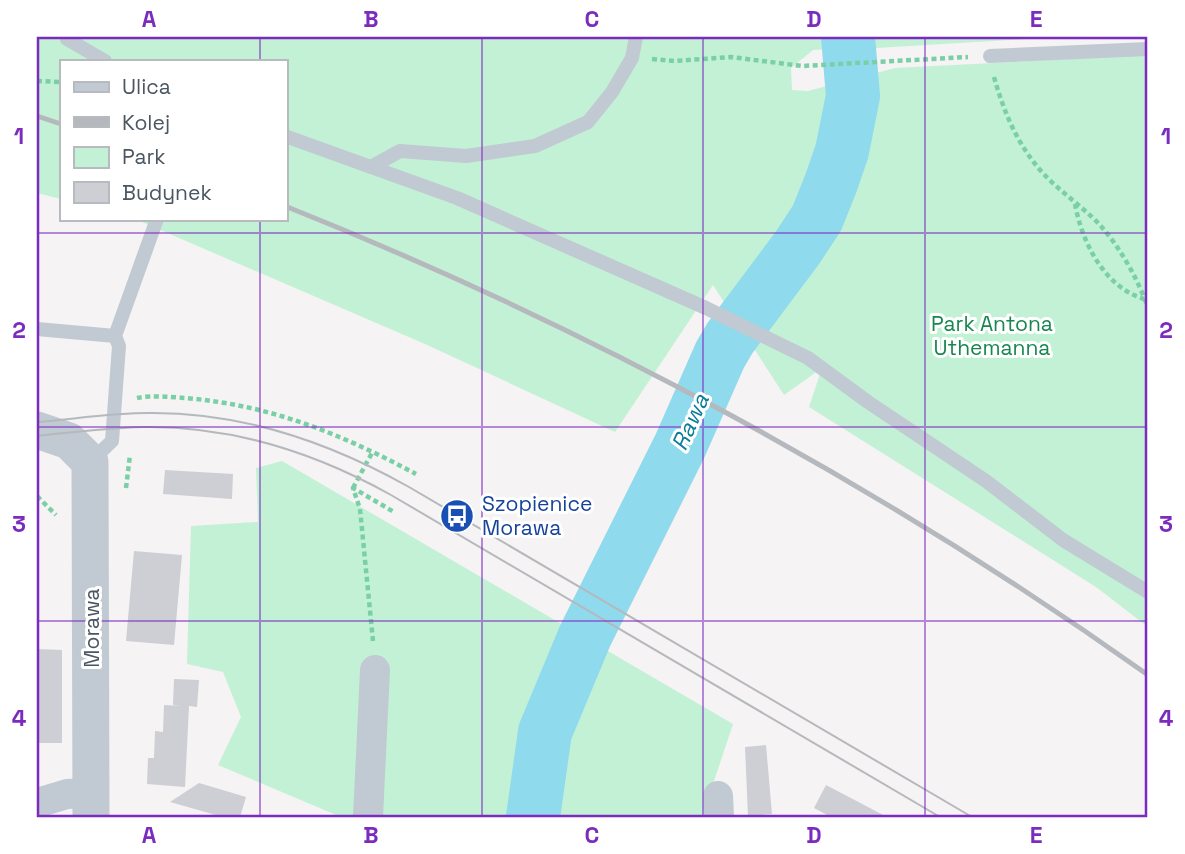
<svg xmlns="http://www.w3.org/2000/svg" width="1185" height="854" font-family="'Space Grotesk',sans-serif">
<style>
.green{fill:#c3f1d5}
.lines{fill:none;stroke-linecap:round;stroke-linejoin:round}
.river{stroke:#90daee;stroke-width:54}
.building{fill:#cdcfd5}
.path{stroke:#7ad0a6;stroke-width:4.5;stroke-dasharray:5 3.5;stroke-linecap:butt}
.service{stroke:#c1cad2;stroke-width:14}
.minor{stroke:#c1cad2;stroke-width:30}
.tertiary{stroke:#c1cad2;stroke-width:37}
.tram{stroke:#b5b8bd;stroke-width:2}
.rail{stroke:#b5b8bd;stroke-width:5}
.grid{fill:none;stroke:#7b2cbf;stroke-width:2;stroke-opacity:0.55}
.labels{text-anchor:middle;stroke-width:6;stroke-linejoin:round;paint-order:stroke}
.park-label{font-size:21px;fill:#17864f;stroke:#fff}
.transit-label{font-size:21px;fill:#164399;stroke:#fff;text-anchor:start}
.street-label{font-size:21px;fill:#4a5661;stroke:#fff}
.water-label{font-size:23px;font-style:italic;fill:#0c7c9b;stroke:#fff}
.neatline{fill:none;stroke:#7b2cbf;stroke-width:2.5}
.grid-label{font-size:23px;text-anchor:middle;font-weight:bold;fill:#7b2cbf}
</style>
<rect width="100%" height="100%" fill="#f5f3f3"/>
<g class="green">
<polygon points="37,37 833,37 834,49 813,50 791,68 792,90 808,91 895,68 1148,55 1148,627 1096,587 809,407 822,368 784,395 713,285 615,432 425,344 135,219 285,219 285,61 61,61 61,199 37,193"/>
<polygon points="858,37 1060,37 859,49"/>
<polygon points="282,461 733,724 702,817 341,817 218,765 241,717 223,672 187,664 191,526 258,522 256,468"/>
</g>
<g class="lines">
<polyline class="river" points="533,817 545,732 585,636 680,446 720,355 730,338 798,247 817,218 831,183 842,151 853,96 848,37"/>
</g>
<g class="building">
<polygon points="165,470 233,474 232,499 163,494"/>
<polygon points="134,551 182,555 174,645 126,641"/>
<polygon points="37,649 62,650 62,743 37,743"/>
<polygon points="174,679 199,680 197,707 189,706 185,787 147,784 148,758 154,758 155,731 163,732 164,705 182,706 173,705"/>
<polygon points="766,745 772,814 748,816 745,747"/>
<polygon points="199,783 246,797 240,817 223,817 170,802"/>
<polygon points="826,785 887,817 831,817 814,808"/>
</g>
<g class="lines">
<g class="path">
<polyline points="652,59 675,61 731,57 802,66 968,57"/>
<path d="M994 77C1003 109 1015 139 1036 165 1054 188 1079 203 1099 224 1120 247 1138 279 1148 308"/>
<polyline points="37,81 61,82"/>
<path d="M1075 204C1082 242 1104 287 1144 299"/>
<path d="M137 398C150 395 170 397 185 398 271 405 341 434 416 474"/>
<polyline points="126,488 130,455"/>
<polyline points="353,488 373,451"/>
<polyline points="37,496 56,515"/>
<polyline points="373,641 360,509 353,488 394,512"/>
</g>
<g class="service">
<polyline points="67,37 67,39 105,61"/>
<polyline points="990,56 1148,49"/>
<polyline points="285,136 457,198 706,308 808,358 868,402 986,481 1063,540 1148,592"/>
<polyline points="371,167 400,151 466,156 535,146 588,122 612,92 632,58 636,37"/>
<polyline points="37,329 115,336"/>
<polyline points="91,461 112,441 119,346 115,336 157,219"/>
</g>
<g class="minor">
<polyline points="718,796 719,817"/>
<polyline points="37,803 67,794 91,793"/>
<polyline points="368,817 375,670"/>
</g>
<polyline class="tertiary" points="37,430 69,441 90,462 91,817"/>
<g class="tram">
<path d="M37 422C74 419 112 413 149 413 243 412 329 442 409 487L972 817"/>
<path d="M37 436C72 432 108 428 144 427 233 426 314 452 391 495L940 817"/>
</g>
<g class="rail">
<polyline points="37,116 61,124"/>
<path d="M285 206C588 327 882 486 1148 675"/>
</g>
</g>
<path class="grid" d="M260 37V61M482 37V817M703 37V817M925 37V817M260 219V817M37 233H1148M37 427H1148M37 621H1148"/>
<defs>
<g id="bus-disc" transform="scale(1.75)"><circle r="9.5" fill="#1a4fb4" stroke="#fff"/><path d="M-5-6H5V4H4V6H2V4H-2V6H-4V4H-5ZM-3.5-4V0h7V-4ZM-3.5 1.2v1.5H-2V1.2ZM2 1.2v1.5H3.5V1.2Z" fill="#fff"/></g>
</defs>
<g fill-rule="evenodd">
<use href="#bus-disc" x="457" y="516"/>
</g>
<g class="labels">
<g class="park-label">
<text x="992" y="331">Park Antona<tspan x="992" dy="24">Uthemanna</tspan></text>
</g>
<g class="transit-label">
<text x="482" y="511">Szopienice<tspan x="482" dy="24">Morawa</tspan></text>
</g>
<g class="street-label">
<text transform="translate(92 628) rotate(-90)" y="7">Morawa</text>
</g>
<g class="water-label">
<text transform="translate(690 422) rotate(-66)" y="8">Rawa</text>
</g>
</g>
<rect width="1185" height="854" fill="none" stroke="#ffffff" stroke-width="77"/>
<rect x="60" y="60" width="228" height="161" fill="#ffffff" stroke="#b7bbc0" stroke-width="2"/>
<rect x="74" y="82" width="35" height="10" fill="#c1cad2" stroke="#b7bbc0" stroke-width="2"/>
<text x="122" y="94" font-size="21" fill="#4a5661">Ulica</text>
<rect x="74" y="117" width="35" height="10" fill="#b5b8bd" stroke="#b7bbc0" stroke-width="2"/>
<text x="122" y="130" font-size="21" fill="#4a5661">Kolej</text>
<rect x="74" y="147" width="35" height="21" fill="#c3f1d5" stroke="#b7bbc0" stroke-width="2"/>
<text x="122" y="164" font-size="21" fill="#4a5661">Park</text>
<rect x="74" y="182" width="35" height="21" fill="#cdcfd5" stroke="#b7bbc0" stroke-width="2"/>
<text x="122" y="200" font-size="21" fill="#4a5661">Budynek</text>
<rect x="38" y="38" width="1108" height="778" class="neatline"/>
<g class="grid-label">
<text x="149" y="27">A</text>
<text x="371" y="27">B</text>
<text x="592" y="27">C</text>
<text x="814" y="27">D</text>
<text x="1036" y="27">E</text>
<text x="19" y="144">1</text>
<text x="1166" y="144">1</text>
<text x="19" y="338">2</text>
<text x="1166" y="338">2</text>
<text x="19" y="532">3</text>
<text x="1166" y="532">3</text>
<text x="19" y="726">4</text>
<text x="1166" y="726">4</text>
<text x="149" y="843">A</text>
<text x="371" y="843">B</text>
<text x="592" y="843">C</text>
<text x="814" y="843">D</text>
<text x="1036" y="843">E</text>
</g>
</svg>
